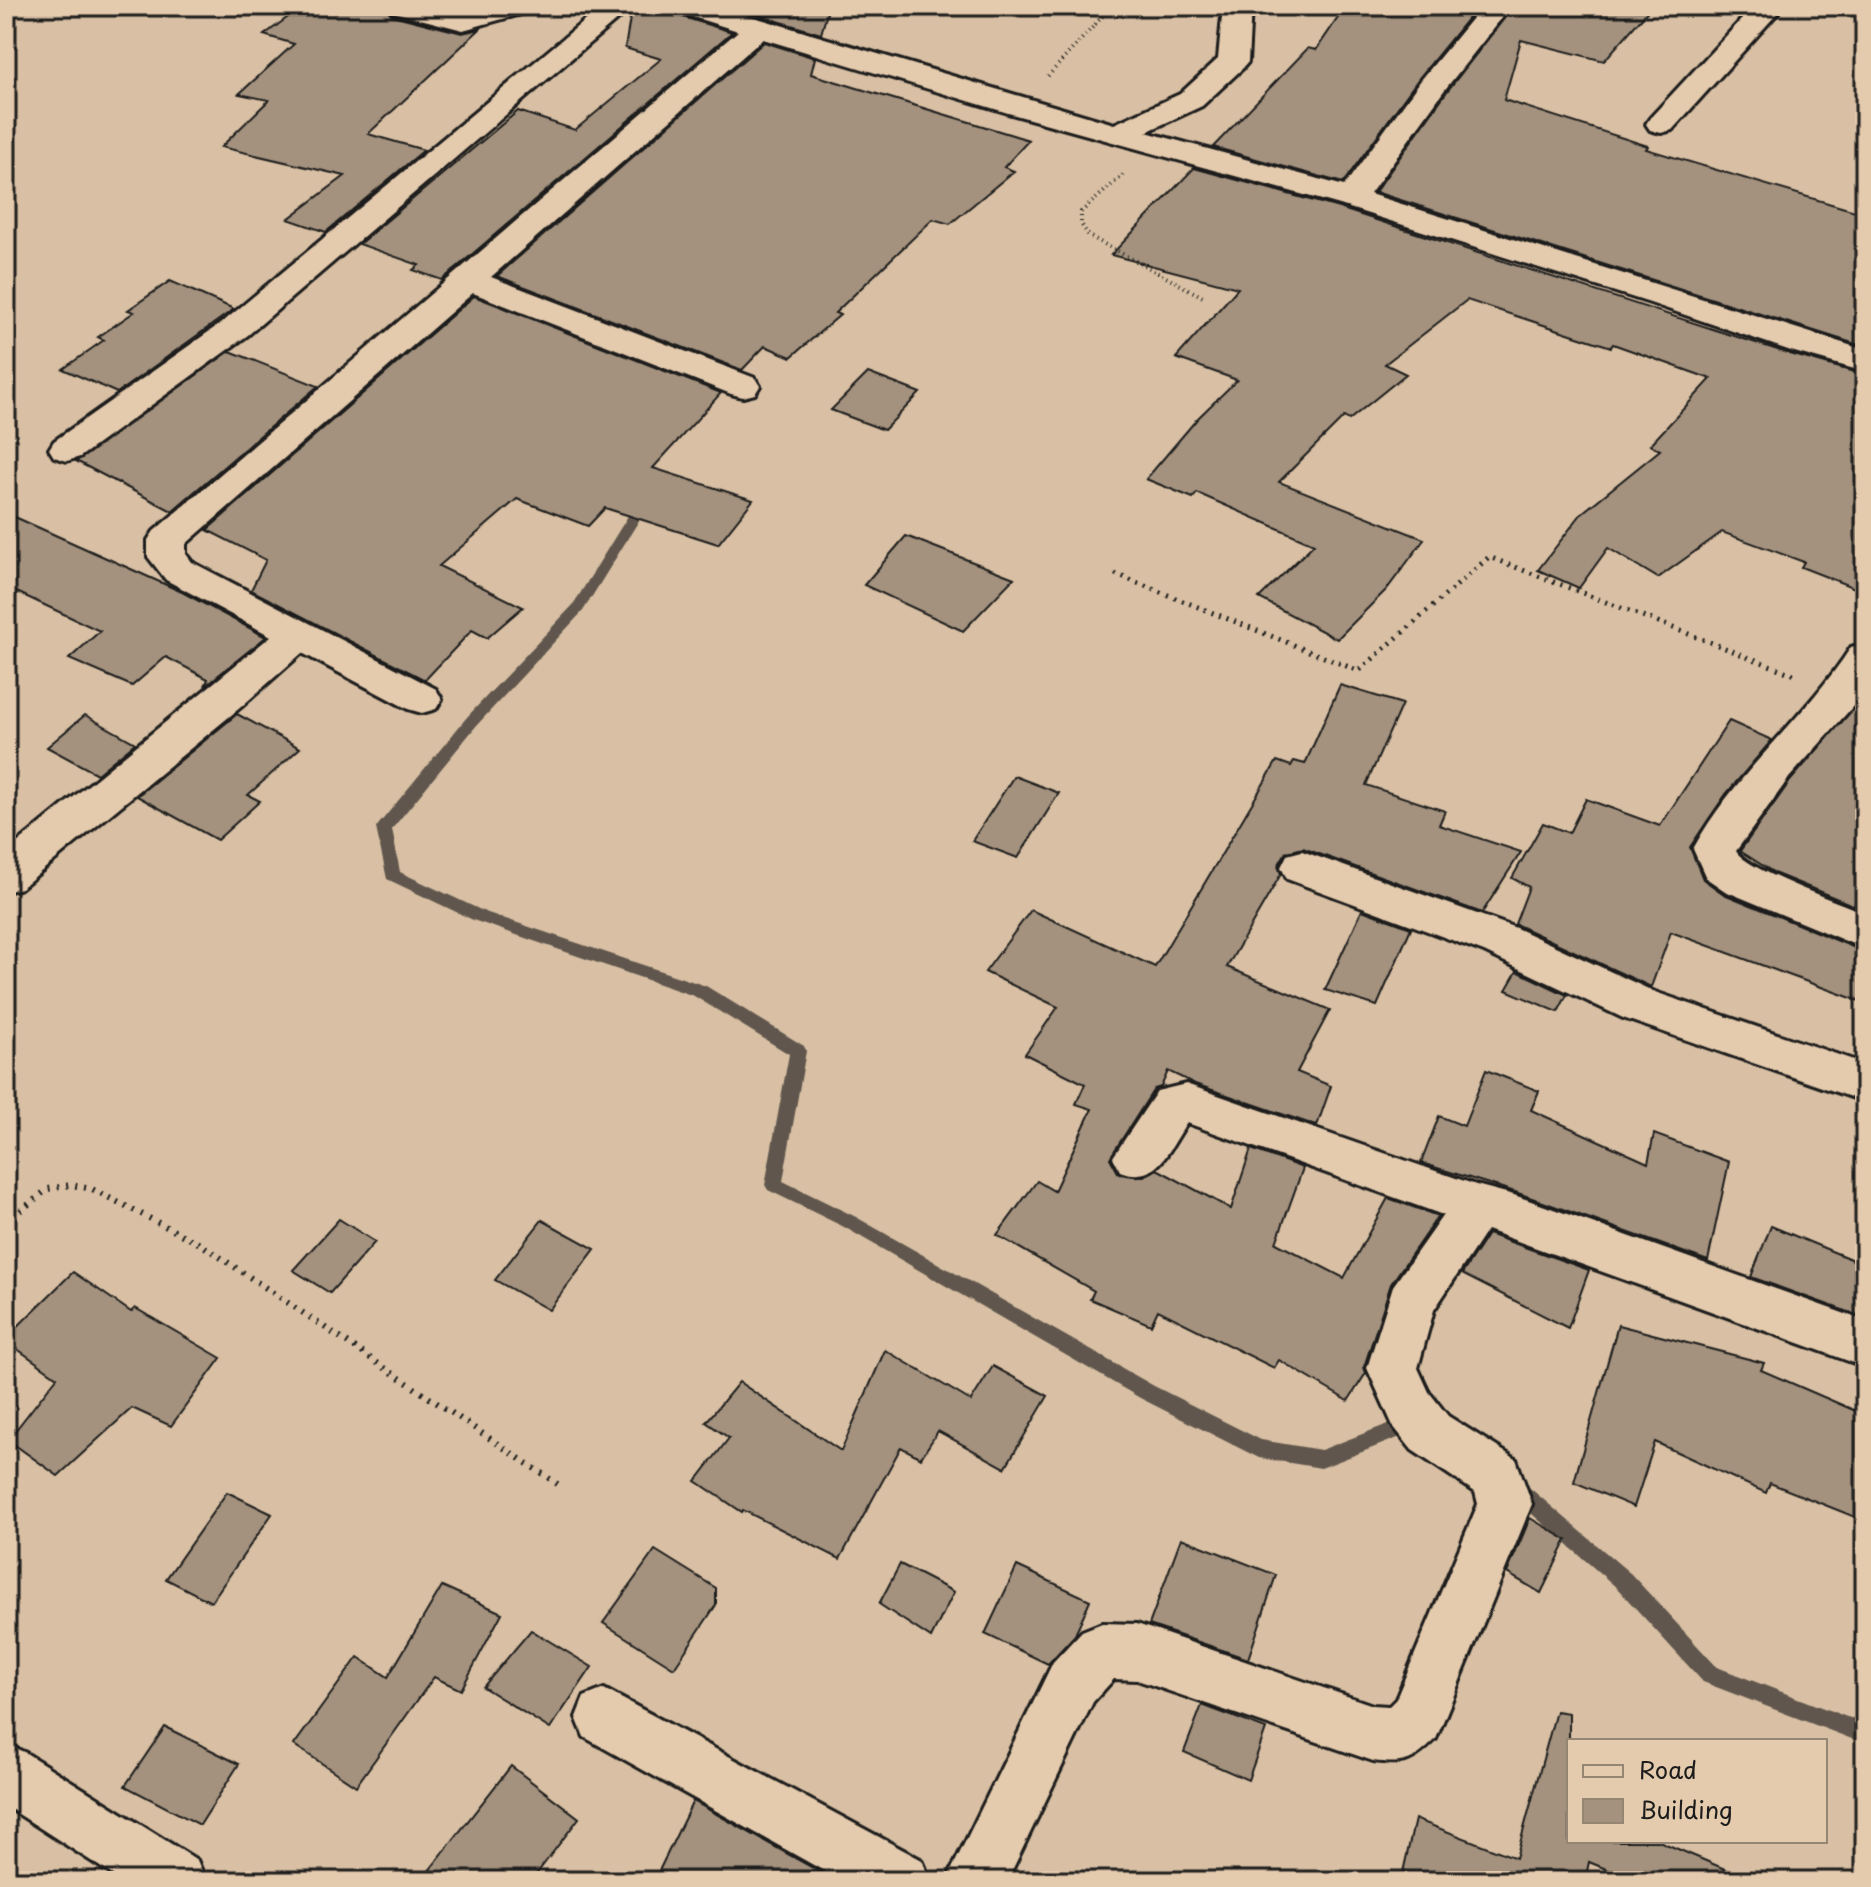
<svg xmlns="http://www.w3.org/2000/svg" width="1871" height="1887" font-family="'Playpen Sans',sans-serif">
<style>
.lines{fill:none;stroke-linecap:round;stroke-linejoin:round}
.stream{fill:#60574e;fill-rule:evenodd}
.building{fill:#a4927e;stroke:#1c1c1c;stroke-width:2}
.minor-casing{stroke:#1c1c1c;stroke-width:6}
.path-far2{stroke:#1c1c1c;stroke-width:4;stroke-dasharray:1 4;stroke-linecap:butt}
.path-far1{stroke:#1c1c1c;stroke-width:5;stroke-dasharray:2 6;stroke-linecap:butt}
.path{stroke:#1c1c1c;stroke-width:6;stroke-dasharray:2 7;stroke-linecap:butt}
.minor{fill:#e5cbad;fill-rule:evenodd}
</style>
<rect width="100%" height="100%" fill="#d9c0a4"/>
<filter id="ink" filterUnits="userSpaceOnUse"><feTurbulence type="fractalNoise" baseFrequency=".0125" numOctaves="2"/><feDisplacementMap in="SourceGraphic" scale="16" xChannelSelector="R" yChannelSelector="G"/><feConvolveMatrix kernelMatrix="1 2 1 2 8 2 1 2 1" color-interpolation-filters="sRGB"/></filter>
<g filter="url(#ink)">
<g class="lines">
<g class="stream">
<polygon points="644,497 651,501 583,611 477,725 392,829 400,872 485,912 706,986 804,1046 806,1051 783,1181 856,1217 1154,1386 1261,1440 1321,1450 1414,1414 1421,1417 1423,1423 1421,1429 1321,1468 1259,1458 1140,1398 844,1227 768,1190 765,1185 789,1054 694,996 473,920 387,879 376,828 379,824 467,717 573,605 639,498"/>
<polygon points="1517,1480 1524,1483 1631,1574 1717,1667 1865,1724 1865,1744 1703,1682 1617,1588 1510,1495 1507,1489 1510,1483"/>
</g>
</g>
<g class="building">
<polygon points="303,6 380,6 386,8 392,15 462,33 480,29 368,134 424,150 326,232 288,219 345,176 221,147 269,100 239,94 294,44 264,35"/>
<polygon points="636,6 670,6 676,15 732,32 442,280 413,270 419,265 359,244 518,111 575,130 661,59 625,48 631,12"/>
<polygon points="728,6 829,6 821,34"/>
<polygon points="1346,6 1478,6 1419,78 1343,183 1213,147 1308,48 1316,50"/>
<polygon points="1514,6 1652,6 1604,61 1521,40 1504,100 1648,146 1646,149 1865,214 1865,347 1375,192 1445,94"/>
<polygon points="764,42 815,58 811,74 1029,140 1004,167 1014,171 950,224 933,219 835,313 840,315 791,357 765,346 742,370 497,276"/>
<polygon points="1194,168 1339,208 1790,354 1865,375 1865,592 1801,567 1804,562 1722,532 1658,578 1608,548 1579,588 1538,570 1582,513 1660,450 1650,445 1711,379 1613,344 1611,347 1467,300 1385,364 1406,374 1349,420 1344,417 1279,482 1424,539 1423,541 1387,589 1337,639 1259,598 1314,544 1197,493 1193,498 1146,479 1197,419 1237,380 1176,358 1238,288 1111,255"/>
<polygon points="170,281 234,309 117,393 63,369 104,340 98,337 134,312 128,310"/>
<polygon points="474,296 721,393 653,468 753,500 718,544 605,508 588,526 517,499 439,566 523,607 487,638 472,630 425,680 251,590 266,560 207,530"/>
<polygon points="230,351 318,386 172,511 76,461"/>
<polygon points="868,373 920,393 884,430 831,410"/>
<polygon points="6,513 182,592 266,637 205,686 208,679 166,657 132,686 69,659 100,631 6,587"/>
<polygon points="906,536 1014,578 963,631 864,585"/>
<polygon points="1340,685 1402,704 1366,785 1445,811 1439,825 1521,852 1482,913 1303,848 1286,852 1278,866 1281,874 1227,967 1330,1010 1297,1072 1331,1086 1317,1126 1195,1084 1168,1071 1161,1087 1154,1089 1110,1158 1119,1174 1144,1176 1157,1169 1231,1209 1251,1149 1303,1168 1276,1243 1344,1278 1388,1198 1438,1216 1391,1284 1364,1367 1366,1373 1348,1401 1279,1360 1274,1368 1158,1310 1151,1325 1090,1299 1094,1291 997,1235 1037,1181 1054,1191 1092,1109 1076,1104 1085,1084 1025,1054 1058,1007 985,972 1031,910 1155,967 1277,761 1291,766 1294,761 1305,764"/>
<polygon points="1865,695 1865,910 1776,874 1740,851 1791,780"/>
<polygon points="237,714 300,748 248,795 260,801 217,840 137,796"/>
<polygon points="85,715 135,743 97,774 47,747"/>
<polygon points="1729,721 1772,740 1726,794 1690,847 1703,879 1724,894 1865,952 1865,1003 1671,932 1651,987 1515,924 1529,887 1512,878 1543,823 1569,833 1586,799 1660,826"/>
<polygon points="1014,776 1059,793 1018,858 972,841"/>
<polygon points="1362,910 1411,928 1377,1006 1325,990"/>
<polygon points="1517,971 1567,995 1558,1012 1506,990"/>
<polygon points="1486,1070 1539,1091 1531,1110 1648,1163 1654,1134 1729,1162 1708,1261 1515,1192 1421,1163 1439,1116 1464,1126"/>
<polygon points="339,1219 375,1242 330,1293 293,1270"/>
<polygon points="542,1220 595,1249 549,1310 495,1280"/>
<polygon points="1771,1226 1865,1265 1865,1318 1751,1277"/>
<polygon points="1488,1234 1589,1270 1568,1328 1462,1274"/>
<polygon points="73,1272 131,1312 135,1308 221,1358 171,1426 132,1408 58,1476 8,1440 57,1377 6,1341 6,1338"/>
<polygon points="1618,1325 1764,1363 1761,1370 1865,1415 1865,1521 1770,1483 1766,1493 1655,1442 1634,1507 1574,1482"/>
<polygon points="885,1350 971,1401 993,1366 1048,1396 1005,1468 938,1431 921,1458 901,1447 840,1559 743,1510 742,1512 696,1481 729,1438 706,1422 739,1382 841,1451"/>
<polygon points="227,1492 272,1514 211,1602 166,1579"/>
<polygon points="1530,1518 1567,1540 1541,1593 1507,1573"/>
<polygon points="1181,1538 1276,1575 1248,1659 1149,1625"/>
<polygon points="655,1550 716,1588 716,1605 674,1668 603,1623"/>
<polygon points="900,1564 954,1592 931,1638 879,1604"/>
<polygon points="1017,1566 1090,1600 1075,1635 1048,1664 985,1634"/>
<polygon points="442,1586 502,1613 461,1690 434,1677 356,1786 294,1745 358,1657 388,1677"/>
<polygon points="531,1630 592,1667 550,1729 483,1687"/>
<polygon points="1202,1705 1266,1729 1248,1780 1184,1752"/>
<polygon points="1556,1711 1569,1713 1569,1841 1659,1841 1753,1881 1635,1881 1589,1862 1585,1881 1401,1881 1415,1819 1516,1858"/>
<polygon points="165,1727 239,1764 200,1825 125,1786"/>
<polygon points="511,1766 579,1818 531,1881 421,1881"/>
<polygon points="693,1801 836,1881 654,1881"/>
</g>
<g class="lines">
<g class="minor-casing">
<g id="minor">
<polygon points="389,6 437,6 463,12 486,6 532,6 528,12 463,30 393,12"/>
<polygon points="602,6 633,6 248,335 80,457 67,461 54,457 49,449 54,441 224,321"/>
<polygon points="673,6 717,6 1114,124 1180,94 1218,59 1223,6 1251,6 1248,62 1243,68 1202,106 1146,132 1344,186 1421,80 1482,6 1511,6 1443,92 1370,194 1865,350 1865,372 1791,351 1650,303 1340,205 1008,113 763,39 491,277 755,378 760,386 755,394 743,397 731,394 473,293 186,544 186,554 192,562 436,689 442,699 436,709 422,713 408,709 302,653 241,707 21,888 6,892 6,852 271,636 166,580 148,557 148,540 154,531 738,31 677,12"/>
<polygon points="1754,6 1784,6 1672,130 1661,133 1650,130 1646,124 1650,118"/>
<path d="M1865 643V689L1856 703 1789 778 1736 851C1746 870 1840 903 1865 913V949L1725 891 1706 878 1693 849C1734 773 1805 719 1851 647Z"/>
<polygon points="1302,851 1516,928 1655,992 1865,1064 1865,1102 1623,1018 1484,952 1287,879 1281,867 1287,855"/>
<path d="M1186 1084 1476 1185 1514 1195 1865 1321V1367L1487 1230 1434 1310 1418 1368 1429 1392 1448 1416 1516 1459 1532 1504 1436 1739C1413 1762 1405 1765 1373 1761L1137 1680 1114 1679 1093 1702 1007 1881H946L1053 1662 1082 1631 1102 1623 1137 1624 1373 1705 1389 1706 1396 1699 1478 1504 1475 1492 1412 1450 1393 1426 1367 1368 1393 1286 1443 1215 1187 1123C1168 1150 1158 1185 1120 1171L1113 1157 1157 1091Z"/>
<polygon points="604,1689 922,1860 931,1881 842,1881 584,1737 576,1717 584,1697"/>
<polygon points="6,1744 26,1753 197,1860 206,1881 122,1881 6,1806"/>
</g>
</g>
<g class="path-far2">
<polyline points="1048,76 1112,6"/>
<polyline points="1123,175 1081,212 1081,224 1089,236 1205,298"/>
</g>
<polyline class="path-far1" points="1115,574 1359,671 1489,557 1795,675"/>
<polyline class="path" points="6,1222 48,1189 71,1185 92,1189 202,1245 562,1487"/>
<use href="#minor" class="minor"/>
</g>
</g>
<rect width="1871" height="1887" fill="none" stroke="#e5cbad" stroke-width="32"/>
<rect x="16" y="16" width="1839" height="1855" fill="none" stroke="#1c1c1c" stroke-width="3" filter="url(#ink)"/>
<rect x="1567" y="1739" width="260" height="104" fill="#e5cbad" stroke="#958573" stroke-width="2"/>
<rect x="1583" y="1765" width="40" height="12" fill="#e5cbad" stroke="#958573" stroke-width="2"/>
<text x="1639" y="1779" font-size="24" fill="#1c1c1c">Road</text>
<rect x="1583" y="1799" width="40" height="24" fill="#a4927e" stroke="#958573" stroke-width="2"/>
<text x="1639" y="1819" font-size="24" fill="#1c1c1c">Building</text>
</svg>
